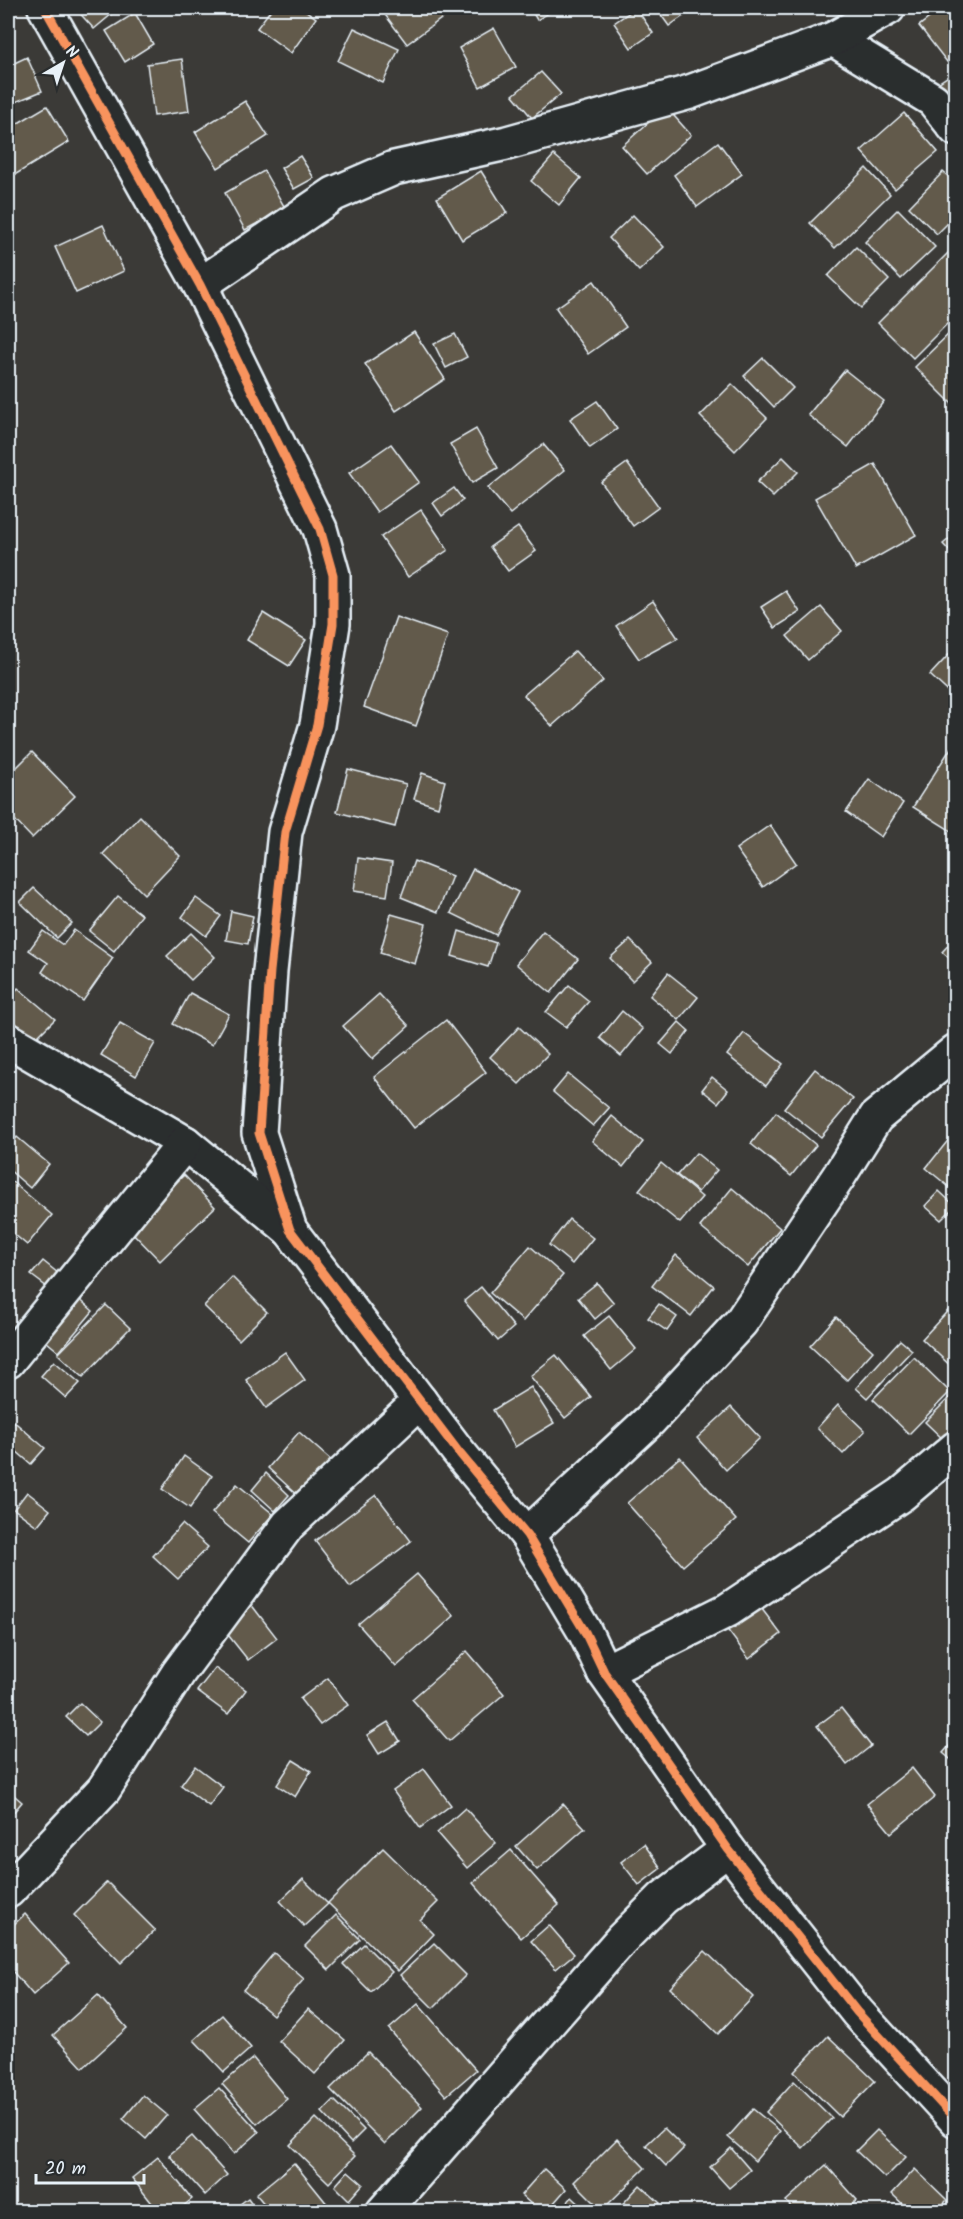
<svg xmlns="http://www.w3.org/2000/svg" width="963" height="2219" font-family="Kalam,sans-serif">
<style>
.building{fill:#625a4b;stroke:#e8f1f8;stroke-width:1.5}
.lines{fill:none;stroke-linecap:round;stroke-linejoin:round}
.minor-casing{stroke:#e8f1f8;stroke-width:38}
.minor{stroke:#2a2d2e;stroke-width:33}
.cycleway-casing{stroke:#2a2d2e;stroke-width:13}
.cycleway{stroke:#f8935d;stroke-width:9}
</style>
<rect width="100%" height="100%" fill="#3b3a37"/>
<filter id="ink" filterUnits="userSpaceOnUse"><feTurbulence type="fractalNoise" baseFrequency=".0167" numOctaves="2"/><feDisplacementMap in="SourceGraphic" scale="12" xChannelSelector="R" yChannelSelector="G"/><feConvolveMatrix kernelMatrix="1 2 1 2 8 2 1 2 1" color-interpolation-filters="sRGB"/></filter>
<g filter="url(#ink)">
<g class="building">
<polygon points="75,8 119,8 94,29"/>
<polygon points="272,8 302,8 316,18 291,53 257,28"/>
<polygon points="380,8 445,8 449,13 407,44"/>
<polygon points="530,8 557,8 537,20"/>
<polygon points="636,8 653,33 631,48 614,23"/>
<polygon points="656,8 691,8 692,10 669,26"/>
<polygon points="942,8 956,25 956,56 947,62 919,26"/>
<polygon points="135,13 153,44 125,62 106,31"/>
<polygon points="354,28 399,49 383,83 338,61"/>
<polygon points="494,28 516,67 480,87 459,48"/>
<polygon points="27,57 42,91 13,103 8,91 8,66"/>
<polygon points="182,59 189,111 154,116 147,64"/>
<polygon points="956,71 956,104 954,105 938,83"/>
<polygon points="541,72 561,94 532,118 513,95"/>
<polygon points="245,101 268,136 218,168 195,132"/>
<polygon points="47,106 69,142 8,179 8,129"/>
<polygon points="666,107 691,135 647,174 622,146"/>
<polygon points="904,113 938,152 895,189 861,151"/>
<polygon points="718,142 742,174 697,207 674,175"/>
<polygon points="554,155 581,178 559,205 531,181"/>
<polygon points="300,156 314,178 294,189 281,168"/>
<polygon points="866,168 890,194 835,248 810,223"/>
<polygon points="264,171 285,208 245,230 225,193"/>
<polygon points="481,171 507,213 462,240 437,198"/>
<polygon points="943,172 956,183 956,215 937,234 909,207"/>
<polygon points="898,209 935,247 901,279 865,242"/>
<polygon points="633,215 664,247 639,271 609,238"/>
<polygon points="103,225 124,271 76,293 55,247"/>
<polygon points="856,247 889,280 861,308 828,276"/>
<polygon points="953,248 956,251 956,315 913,358 878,323"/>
<polygon points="594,281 626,327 588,354 556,308"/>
<polygon points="956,327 956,408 915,367"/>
<polygon points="414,332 445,379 396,411 365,364"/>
<polygon points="455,334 467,357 446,368 434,344"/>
<polygon points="763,358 793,388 774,407 744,376"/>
<polygon points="845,370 884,401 848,447 808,415"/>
<polygon points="732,384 767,418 735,451 700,416"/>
<polygon points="597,401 617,429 590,448 570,419"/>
<polygon points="476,429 498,468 472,483 450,444"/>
<polygon points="391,444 419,482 377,512 349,473"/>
<polygon points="543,444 565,470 510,514 488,488"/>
<polygon points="783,457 798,472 773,497 757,482"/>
<polygon points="627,463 659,507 633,526 601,482"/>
<polygon points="875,464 916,535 856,569 815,498"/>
<polygon points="454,488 463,500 442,516 433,503"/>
<polygon points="421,510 448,550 408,577 381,537"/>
<polygon points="518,527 536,551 508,571 490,547"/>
<polygon points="956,533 956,558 943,544"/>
<polygon points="786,591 800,612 775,628 761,607"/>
<polygon points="653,601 678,638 639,659 616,626"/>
<polygon points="821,607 842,631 808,660 787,636"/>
<polygon points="263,613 306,640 289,666 247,640"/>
<polygon points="396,617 448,635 416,726 364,707"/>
<polygon points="956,647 956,699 930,675"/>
<polygon points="575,651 603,681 552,726 524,695"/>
<polygon points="956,740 956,834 913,807"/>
<polygon points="32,752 75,796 32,838 8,813 8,776"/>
<polygon points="348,769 406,784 395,827 337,812"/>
<polygon points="422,773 445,781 438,807 414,799"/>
<polygon points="869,779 903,803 881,837 846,812"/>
<polygon points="140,816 180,856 144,894 103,854"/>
<polygon points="770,825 796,863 763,887 736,849"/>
<polygon points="358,858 392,863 387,896 354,891"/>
<polygon points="414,861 452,876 438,912 401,897"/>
<polygon points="473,869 518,892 496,935 451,913"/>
<polygon points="34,888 72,923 57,938 20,902"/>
<polygon points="118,896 142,915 114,951 89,931"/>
<polygon points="196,898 221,916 206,936 182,917"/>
<polygon points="231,911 253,916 248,944 226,940"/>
<polygon points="391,914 426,924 415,964 380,953"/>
<polygon points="74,930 113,958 83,1001 42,972 48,963 29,950 43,931 63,945"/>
<polygon points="459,931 496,943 488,967 452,956"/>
<polygon points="543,931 578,959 551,993 516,964"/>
<polygon points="191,933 215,957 191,980 167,956"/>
<polygon points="956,937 956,964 942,952"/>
<polygon points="630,940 652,962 632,981 610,958"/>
<polygon points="668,973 698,997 679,1020 650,996"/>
<polygon points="569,985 589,1001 566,1027 546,1012"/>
<polygon points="18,988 55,1019 34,1040 8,1018 8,1000"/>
<polygon points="190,993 229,1014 212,1045 173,1024"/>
<polygon points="379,994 409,1026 372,1059 343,1026"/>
<polygon points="622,1011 643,1029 621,1056 600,1038"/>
<polygon points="446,1020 486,1072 414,1128 374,1077"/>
<polygon points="679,1022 689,1031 672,1054 660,1044"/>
<polygon points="120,1023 155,1043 136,1076 101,1055"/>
<polygon points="519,1027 548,1054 519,1084 490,1057"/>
<polygon points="744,1033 783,1064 766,1086 727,1055"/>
<polygon points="815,1069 853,1099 821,1137 784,1108"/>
<polygon points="568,1074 609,1108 593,1126 553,1092"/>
<polygon points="712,1077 728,1090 718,1103 702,1090"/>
<polygon points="776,1112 816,1145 791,1176 751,1144"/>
<polygon points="612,1116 643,1142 623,1167 592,1141"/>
<polygon points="17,1137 49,1164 30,1188 8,1169 8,1148"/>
<polygon points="950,1138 956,1143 954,1191 926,1168"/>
<polygon points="696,1153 717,1170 698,1192 677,1175"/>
<polygon points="661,1163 702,1197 680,1223 639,1190"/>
<polygon points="184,1175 215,1207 160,1261 129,1229"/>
<polygon points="11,1181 52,1215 27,1245 8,1229 8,1186"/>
<polygon points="732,1188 780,1228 748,1267 700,1227"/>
<polygon points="939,1191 955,1206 941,1220 925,1206"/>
<polygon points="569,1219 593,1238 572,1264 549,1245"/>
<polygon points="530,1246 563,1275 523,1321 490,1293"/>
<polygon points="676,1255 714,1286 691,1316 652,1286"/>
<polygon points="43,1261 58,1273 47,1287 31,1275"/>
<polygon points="232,1277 267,1312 239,1340 204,1306"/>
<polygon points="597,1283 614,1303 595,1319 578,1298"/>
<polygon points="481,1287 514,1327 498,1341 464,1301"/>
<polygon points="76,1296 93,1311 59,1352 41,1337"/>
<polygon points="955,1303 956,1303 956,1371 922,1339"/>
<polygon points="659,1304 677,1317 667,1331 648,1318"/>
<polygon points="106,1305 130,1328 83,1377 58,1354"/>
<polygon points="609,1316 636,1349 611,1370 584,1336"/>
<polygon points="836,1317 873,1351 847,1380 810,1346"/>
<polygon points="900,1340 912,1350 867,1398 856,1388"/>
<polygon points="285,1352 305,1380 266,1408 246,1380"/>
<polygon points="556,1355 591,1397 565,1418 530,1376"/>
<polygon points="914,1357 950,1392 909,1434 873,1399"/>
<polygon points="54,1361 80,1383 66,1398 41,1376"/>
<polygon points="531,1387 554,1423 515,1447 493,1410"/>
<polygon points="951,1396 956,1401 956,1432 946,1442 925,1422"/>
<polygon points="838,1405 865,1431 843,1454 817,1428"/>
<polygon points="731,1407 760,1438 726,1470 697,1438"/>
<polygon points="11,1419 45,1448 31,1464 8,1444 8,1424"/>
<polygon points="299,1432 334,1463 302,1499 268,1468"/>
<polygon points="184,1456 212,1476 190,1508 162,1489"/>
<polygon points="680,1457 736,1520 683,1566 627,1503"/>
<polygon points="8,1458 16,1466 8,1475"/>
<polygon points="266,1473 289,1495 275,1511 252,1490"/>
<polygon points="237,1484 273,1514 248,1543 212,1513"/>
<polygon points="27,1492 50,1510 37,1526 14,1509"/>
<polygon points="376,1495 411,1541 350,1587 315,1541"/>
<polygon points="182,1524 208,1547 178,1579 153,1556"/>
<polygon points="417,1574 454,1616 396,1667 358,1624"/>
<polygon points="755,1600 781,1634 749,1659 723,1624"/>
<polygon points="250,1603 277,1638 248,1660 221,1626"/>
<polygon points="467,1651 504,1694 449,1741 412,1699"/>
<polygon points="215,1668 246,1690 228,1714 197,1691"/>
<polygon points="328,1678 348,1705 320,1725 300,1699"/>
<polygon points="80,1703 100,1722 86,1736 66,1717"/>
<polygon points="841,1708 871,1746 847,1765 817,1726"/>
<polygon points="388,1722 400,1741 379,1754 367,1735"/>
<polygon points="956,1738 956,1764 943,1753"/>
<polygon points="293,1760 311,1771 295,1797 277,1785"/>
<polygon points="195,1766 223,1787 209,1806 181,1785"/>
<polygon points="912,1768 935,1797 891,1833 867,1804"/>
<polygon points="424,1769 451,1805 420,1828 393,1791"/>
<polygon points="8,1790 22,1802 8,1819"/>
<polygon points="563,1804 585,1828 537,1870 516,1846"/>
<polygon points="465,1808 496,1843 467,1868 437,1833"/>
<polygon points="644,1844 661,1868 639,1885 621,1862"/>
<polygon points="383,1848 438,1902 420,1920 434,1934 398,1971 328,1903"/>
<polygon points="511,1850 559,1905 521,1938 473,1883"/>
<polygon points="303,1879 328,1904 304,1926 280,1901"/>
<polygon points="107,1882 155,1930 121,1963 74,1915"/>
<polygon points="25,1914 69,1963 33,1995 8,1966 8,1930"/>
<polygon points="336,1915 360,1939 329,1970 305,1946"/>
<polygon points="549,1925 574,1954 556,1969 531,1941"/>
<polygon points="434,1943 466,1975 433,2008 400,1975"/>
<polygon points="364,1944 392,1972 371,1992 343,1964"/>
<polygon points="705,1951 753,1997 718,2034 670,1988"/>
<polygon points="274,1953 304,1979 273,2015 243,1990"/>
<polygon points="98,1995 127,2028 83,2068 53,2035"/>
<polygon points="418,2004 476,2070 446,2096 389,2029"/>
<polygon points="308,2009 345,2040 315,2074 279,2041"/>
<polygon points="222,2015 251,2048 224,2072 194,2040"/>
<polygon points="828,2036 875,2081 840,2117 794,2072"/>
<polygon points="368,2052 422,2107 385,2144 330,2089"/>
<polygon points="253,2058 287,2099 257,2124 222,2084"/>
<polygon points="794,2081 832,2118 803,2148 766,2112"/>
<polygon points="219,2088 259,2132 234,2154 194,2109"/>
<polygon points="143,2095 167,2115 146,2139 123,2119"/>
<polygon points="334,2100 364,2130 351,2143 322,2112"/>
<polygon points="753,2109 780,2131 755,2161 728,2137"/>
<polygon points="316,2118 355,2156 329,2183 290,2145"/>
<polygon points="664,2128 684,2148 666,2166 646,2145"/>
<polygon points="877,2130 906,2157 885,2178 856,2151"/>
<polygon points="192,2136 227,2175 205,2195 169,2155"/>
<polygon points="617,2139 645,2168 602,2210 574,2182"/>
<polygon points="731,2148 750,2170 729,2188 710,2167"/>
<polygon points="158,2157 192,2199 176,2212 159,2212 132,2178"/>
<polygon points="294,2163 328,2205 320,2212 271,2212 256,2194"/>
<polygon points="826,2165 857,2200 844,2212 795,2212 786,2201"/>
<polygon points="544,2169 566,2189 546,2212 540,2212 521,2195"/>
<polygon points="915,2169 947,2200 936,2212 911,2212 892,2194"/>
<polygon points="348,2171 363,2184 349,2200 335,2186"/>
<polygon points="640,2185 660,2203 652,2212 621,2212 618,2209"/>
<polygon points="572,2197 588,2212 559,2212"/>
<polygon points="248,2198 258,2212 230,2212"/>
</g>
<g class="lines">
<g class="minor-casing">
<g id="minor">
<polyline points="45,8 200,285 320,529 333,575 333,624 317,725 285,832 270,971 259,1133 290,1230 457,1450 527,1535 585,1632 604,1672 728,1849 857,2012 956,2120"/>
<polyline points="833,39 933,100 956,129"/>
<polyline points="200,285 334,194 394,168 507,143 690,92 833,39 888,8"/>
<polyline points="8,1040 185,1143 290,1230"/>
<polyline points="8,1361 185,1143"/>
<polyline points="527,1535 650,1420 741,1322 839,1176 876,1117 956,1051"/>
<polyline points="604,1672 728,1610 902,1494 956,1448"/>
<polyline points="8,1891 104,1789 179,1672 288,1525 420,1401"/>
<polyline points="383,2212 621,1940 663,1898 728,1849"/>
</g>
</g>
<use href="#minor" class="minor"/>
<g class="cycleway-casing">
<polyline id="cycleway" points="45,8 200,285 320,529 333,575 333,624 317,725 285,832 270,971 259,1133 290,1230 457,1450 527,1535 585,1632 604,1672 728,1849 857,2012 956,2120"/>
</g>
<use href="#cycleway" class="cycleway"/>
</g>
</g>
<rect width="963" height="2219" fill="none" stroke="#2a2d2e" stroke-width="30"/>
<rect x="15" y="15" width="933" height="2189" fill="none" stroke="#e8f1f8" stroke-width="2" filter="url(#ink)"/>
<g transform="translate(63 63) rotate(39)" stroke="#2a2d2e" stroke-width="4.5" paint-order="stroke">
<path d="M0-4.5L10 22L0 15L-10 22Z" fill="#e8f1f8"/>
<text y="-9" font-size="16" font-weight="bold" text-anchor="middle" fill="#e8f1f8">N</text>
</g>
<path d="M36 2174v9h108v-9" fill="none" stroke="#e8f1f8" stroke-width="3"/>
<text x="45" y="2174" font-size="18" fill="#e8f1f8" stroke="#2a2d2e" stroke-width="4.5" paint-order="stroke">20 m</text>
</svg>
